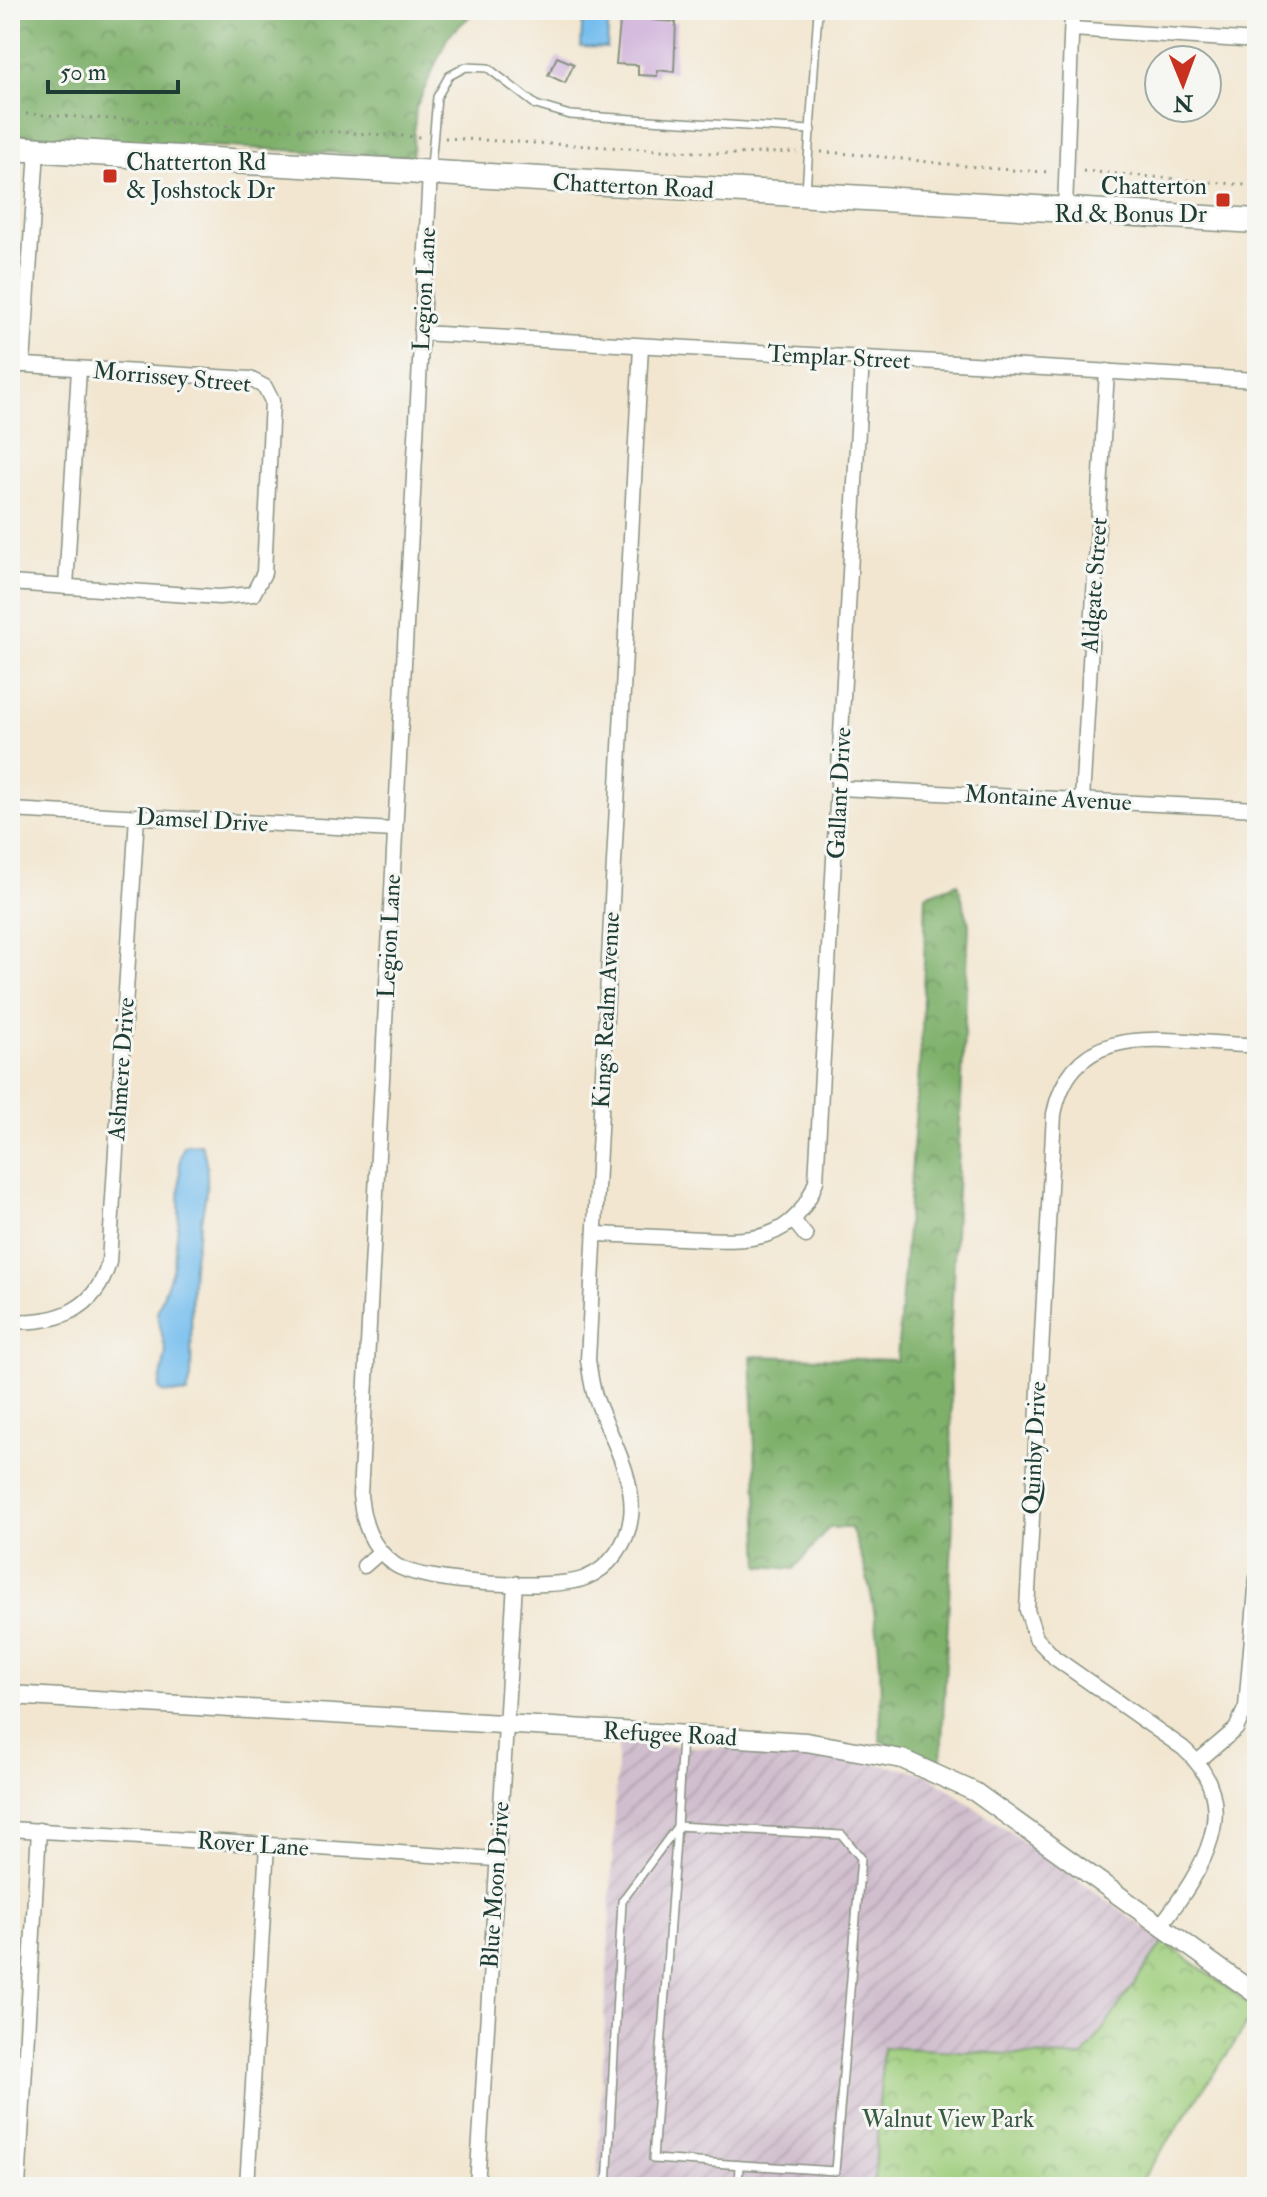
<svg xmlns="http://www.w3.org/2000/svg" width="1267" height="2197" font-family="'IM FELL Double Pica',serif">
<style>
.industrial{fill:url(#industrial-furrows)}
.forest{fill:url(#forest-crowns);stroke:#4e7650;stroke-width:2}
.park{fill:url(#park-crowns);stroke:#5e8558;stroke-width:2}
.water{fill:#76beee;stroke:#4a7e91;stroke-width:2}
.building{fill:#cdaed9}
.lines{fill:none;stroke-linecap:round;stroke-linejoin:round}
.service-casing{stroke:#889282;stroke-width:10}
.minor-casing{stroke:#889282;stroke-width:17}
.tertiary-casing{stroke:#889282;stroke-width:21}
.primary-casing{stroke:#889282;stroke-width:27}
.path{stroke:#889282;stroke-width:3;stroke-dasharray:2 6;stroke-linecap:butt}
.service{stroke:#fff;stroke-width:7}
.minor{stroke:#fff;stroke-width:14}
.tertiary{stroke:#fff;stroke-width:18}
.primary{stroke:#fff;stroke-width:24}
.poi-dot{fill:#c8321e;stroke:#f6f6f2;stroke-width:3}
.labels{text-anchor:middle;stroke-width:6;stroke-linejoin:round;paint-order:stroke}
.poi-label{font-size:24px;fill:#1f3d34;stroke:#f6f6f2;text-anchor:start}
.street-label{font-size:24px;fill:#1f3d34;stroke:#f6f6f2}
.park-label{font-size:24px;fill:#385a42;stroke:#f6f6f2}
</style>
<defs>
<pattern id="industrial-furrows" width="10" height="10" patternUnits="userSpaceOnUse" patternTransform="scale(2)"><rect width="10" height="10" fill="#d0bdcd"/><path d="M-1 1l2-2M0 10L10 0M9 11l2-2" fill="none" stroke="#b2a3b1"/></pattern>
<pattern id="forest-crowns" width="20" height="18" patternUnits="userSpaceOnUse" patternTransform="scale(2)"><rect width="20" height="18" fill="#7eb06b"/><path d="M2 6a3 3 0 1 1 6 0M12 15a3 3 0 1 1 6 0" fill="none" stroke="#679059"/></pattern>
<pattern id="park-crowns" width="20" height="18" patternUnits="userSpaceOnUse" patternTransform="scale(2)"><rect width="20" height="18" fill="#9ecd7b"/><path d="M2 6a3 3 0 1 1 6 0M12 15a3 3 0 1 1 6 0" fill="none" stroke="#80a866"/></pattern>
</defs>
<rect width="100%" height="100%" fill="#f6f6f2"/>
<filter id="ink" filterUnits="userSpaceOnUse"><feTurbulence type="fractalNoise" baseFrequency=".0125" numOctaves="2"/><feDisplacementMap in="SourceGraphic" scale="16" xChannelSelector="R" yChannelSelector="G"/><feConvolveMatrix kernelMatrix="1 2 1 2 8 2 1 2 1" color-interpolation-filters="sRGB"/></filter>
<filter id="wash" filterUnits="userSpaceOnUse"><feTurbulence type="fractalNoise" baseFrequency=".006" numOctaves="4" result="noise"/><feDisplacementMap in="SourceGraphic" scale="32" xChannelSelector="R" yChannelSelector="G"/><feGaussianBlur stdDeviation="1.8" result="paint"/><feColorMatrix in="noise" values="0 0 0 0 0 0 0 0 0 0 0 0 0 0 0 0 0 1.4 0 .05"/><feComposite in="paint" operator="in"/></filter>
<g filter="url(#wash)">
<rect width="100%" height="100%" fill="#f2e6d0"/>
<polygon class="industrial" points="618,1743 827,1754 927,1774 1164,1941 1084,2058 883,2048 874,2187 597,2187"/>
<g class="forest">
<polygon points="10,10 477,10 448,36 416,108 412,157 10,135"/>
<path d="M958 883 969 924 950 1345 953 1522 941 1761 880 1741C883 1666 879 1597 851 1528H829L794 1569 760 1566 751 1356 897 1360 922 1030 926 895Z"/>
</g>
<polygon class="park" points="1164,1941 1257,2010 1137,2187 874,2187 883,2047 1083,2058"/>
<g class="water">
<polygon points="583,10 609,11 607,48 581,47"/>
<path d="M201 1144C217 1180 196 1229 193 1266 190 1303 192 1341 191 1378L187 1394 162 1392 159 1389 166 1352 157 1313 173 1267 179 1218 180 1158 184 1145Z"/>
</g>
<g id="blocks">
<g class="building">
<polygon points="625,10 653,10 652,20 676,22 674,72 657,70 657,76 638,75 638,65 616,64 621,12"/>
<polygon points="557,57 574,64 565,83 548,75"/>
</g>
</g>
</g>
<g filter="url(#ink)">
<use href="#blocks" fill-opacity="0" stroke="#889282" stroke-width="2"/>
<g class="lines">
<g class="service-casing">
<g id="service">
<polyline points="431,167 437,97 449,76 466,67 488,68 536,105 570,115 811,130"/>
<polyline points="806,191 818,10"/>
<polyline points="677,1826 653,2159 835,2171 861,1858 842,1835 677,1826 682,1737"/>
<polyline points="607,2187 622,1901 676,1828"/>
<polyline points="738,2187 739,2165"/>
</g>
</g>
<g class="minor-casing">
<g id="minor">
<polyline points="1072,29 1257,41"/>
<path d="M430 173 360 1495C363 1523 370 1546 394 1564 421 1584 554 1591 585 1578 609 1569 628 1543 631 1517 636 1477 608 1433 595 1396 591 1384 590 1371 588 1360L641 346"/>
<polyline points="1065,210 1072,10"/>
<polyline points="421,333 1257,380"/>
<polyline points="10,364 250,379 265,387 272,401 264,573 253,594 219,597 10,583"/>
<polyline points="23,365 37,150"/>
<polyline points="66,587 79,369"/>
<polyline points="839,788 1257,809"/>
<polyline points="1082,800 1107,371"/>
<polyline points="10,810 395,830"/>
<polyline points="793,1220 806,1236"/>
<path d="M595 1234C624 1235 653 1237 682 1238 741 1241 794 1248 816 1181L862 358"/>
<path d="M10 1321C56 1324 96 1311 109 1262L137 816"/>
<polyline points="364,1566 380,1552"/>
<polyline points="1197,1762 1236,1729 1246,1707 1257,1578"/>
<polyline points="10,1829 496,1859"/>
<path d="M1161 1925C1201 1872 1247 1805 1183 1748L1055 1658 1036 1638 1027 1610 1054 1114C1075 1010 1179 1046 1257 1045"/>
<polyline points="18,2187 39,1830"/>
<polyline points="247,2187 267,1845"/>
<polyline points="477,2187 515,1583"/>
</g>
</g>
<g class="tertiary-casing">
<polyline id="tertiary" points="10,1695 806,1742 902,1759 975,1792 1257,1995"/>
</g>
<g class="primary-casing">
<polyline id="primary" points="10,148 1257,221"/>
</g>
<g class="path">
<polyline points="10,113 421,137"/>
<polyline points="445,138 733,154 797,152"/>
<path d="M821 152C898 156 974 170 1052 172"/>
<polyline points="1083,171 1257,186"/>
</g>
<use href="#service" class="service"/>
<use href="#minor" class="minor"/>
<use href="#tertiary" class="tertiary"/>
<use href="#primary" class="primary"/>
</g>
</g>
<g class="poi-dot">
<rect x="102" y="168" width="16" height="16" rx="4"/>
<rect x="1215" y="192" width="16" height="16" rx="4"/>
</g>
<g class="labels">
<g class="poi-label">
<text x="126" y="170">Chatterton Rd<tspan x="126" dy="28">&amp; Joshstock Dr</tspan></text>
<text x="1207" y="194" text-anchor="end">Chatterton<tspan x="1207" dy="28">Rd &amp; Bonus Dr</tspan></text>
</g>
<g class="street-label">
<text transform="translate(633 186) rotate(3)" y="8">Chatterton Road</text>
<text transform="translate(424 289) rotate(-87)" y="8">Legion Lane</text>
<text transform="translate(839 357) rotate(3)" y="8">Templar Street</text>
<text transform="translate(172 377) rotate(5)" y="8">Morrissey Street</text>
<text transform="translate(1094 585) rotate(-86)" y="8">Aldgate Street</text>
<text transform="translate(839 793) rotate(-87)" y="8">Gallant Drive</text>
<text transform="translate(1048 798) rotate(3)" y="8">Montaine Avenue</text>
<text transform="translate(202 820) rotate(3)" y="8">Damsel Drive</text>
<text transform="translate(389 936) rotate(-87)" y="8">Legion Lane</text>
<text transform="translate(606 1010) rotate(-87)" y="8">Kings Realm Avenue</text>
<text transform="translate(121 1069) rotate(-86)" y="8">Ashmere Drive</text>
<text transform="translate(1034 1448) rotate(-87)" y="8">Quinby Drive</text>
<text transform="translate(670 1734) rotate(3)" y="8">Refugee Road</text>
<text transform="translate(253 1844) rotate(4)" y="8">Rover Lane</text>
<text transform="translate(495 1885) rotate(-86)" y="8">Blue Moon Drive</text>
</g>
<g class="park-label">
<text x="948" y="2127">Walnut View Park</text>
</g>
</g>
<rect width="1267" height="2197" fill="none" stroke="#f6f6f2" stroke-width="40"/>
<g transform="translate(1183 84) rotate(179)"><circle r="38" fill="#f6f6f2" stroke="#a0aca6" stroke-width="2"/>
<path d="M0-6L14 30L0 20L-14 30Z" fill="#c8321e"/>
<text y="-12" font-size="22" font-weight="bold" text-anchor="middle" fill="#1f3d34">N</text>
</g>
<path d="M48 80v12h130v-12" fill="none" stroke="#1f3d34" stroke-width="4"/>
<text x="60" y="80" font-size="24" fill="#1f3d34" stroke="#f6f6f2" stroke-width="6" paint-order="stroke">50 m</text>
</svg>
